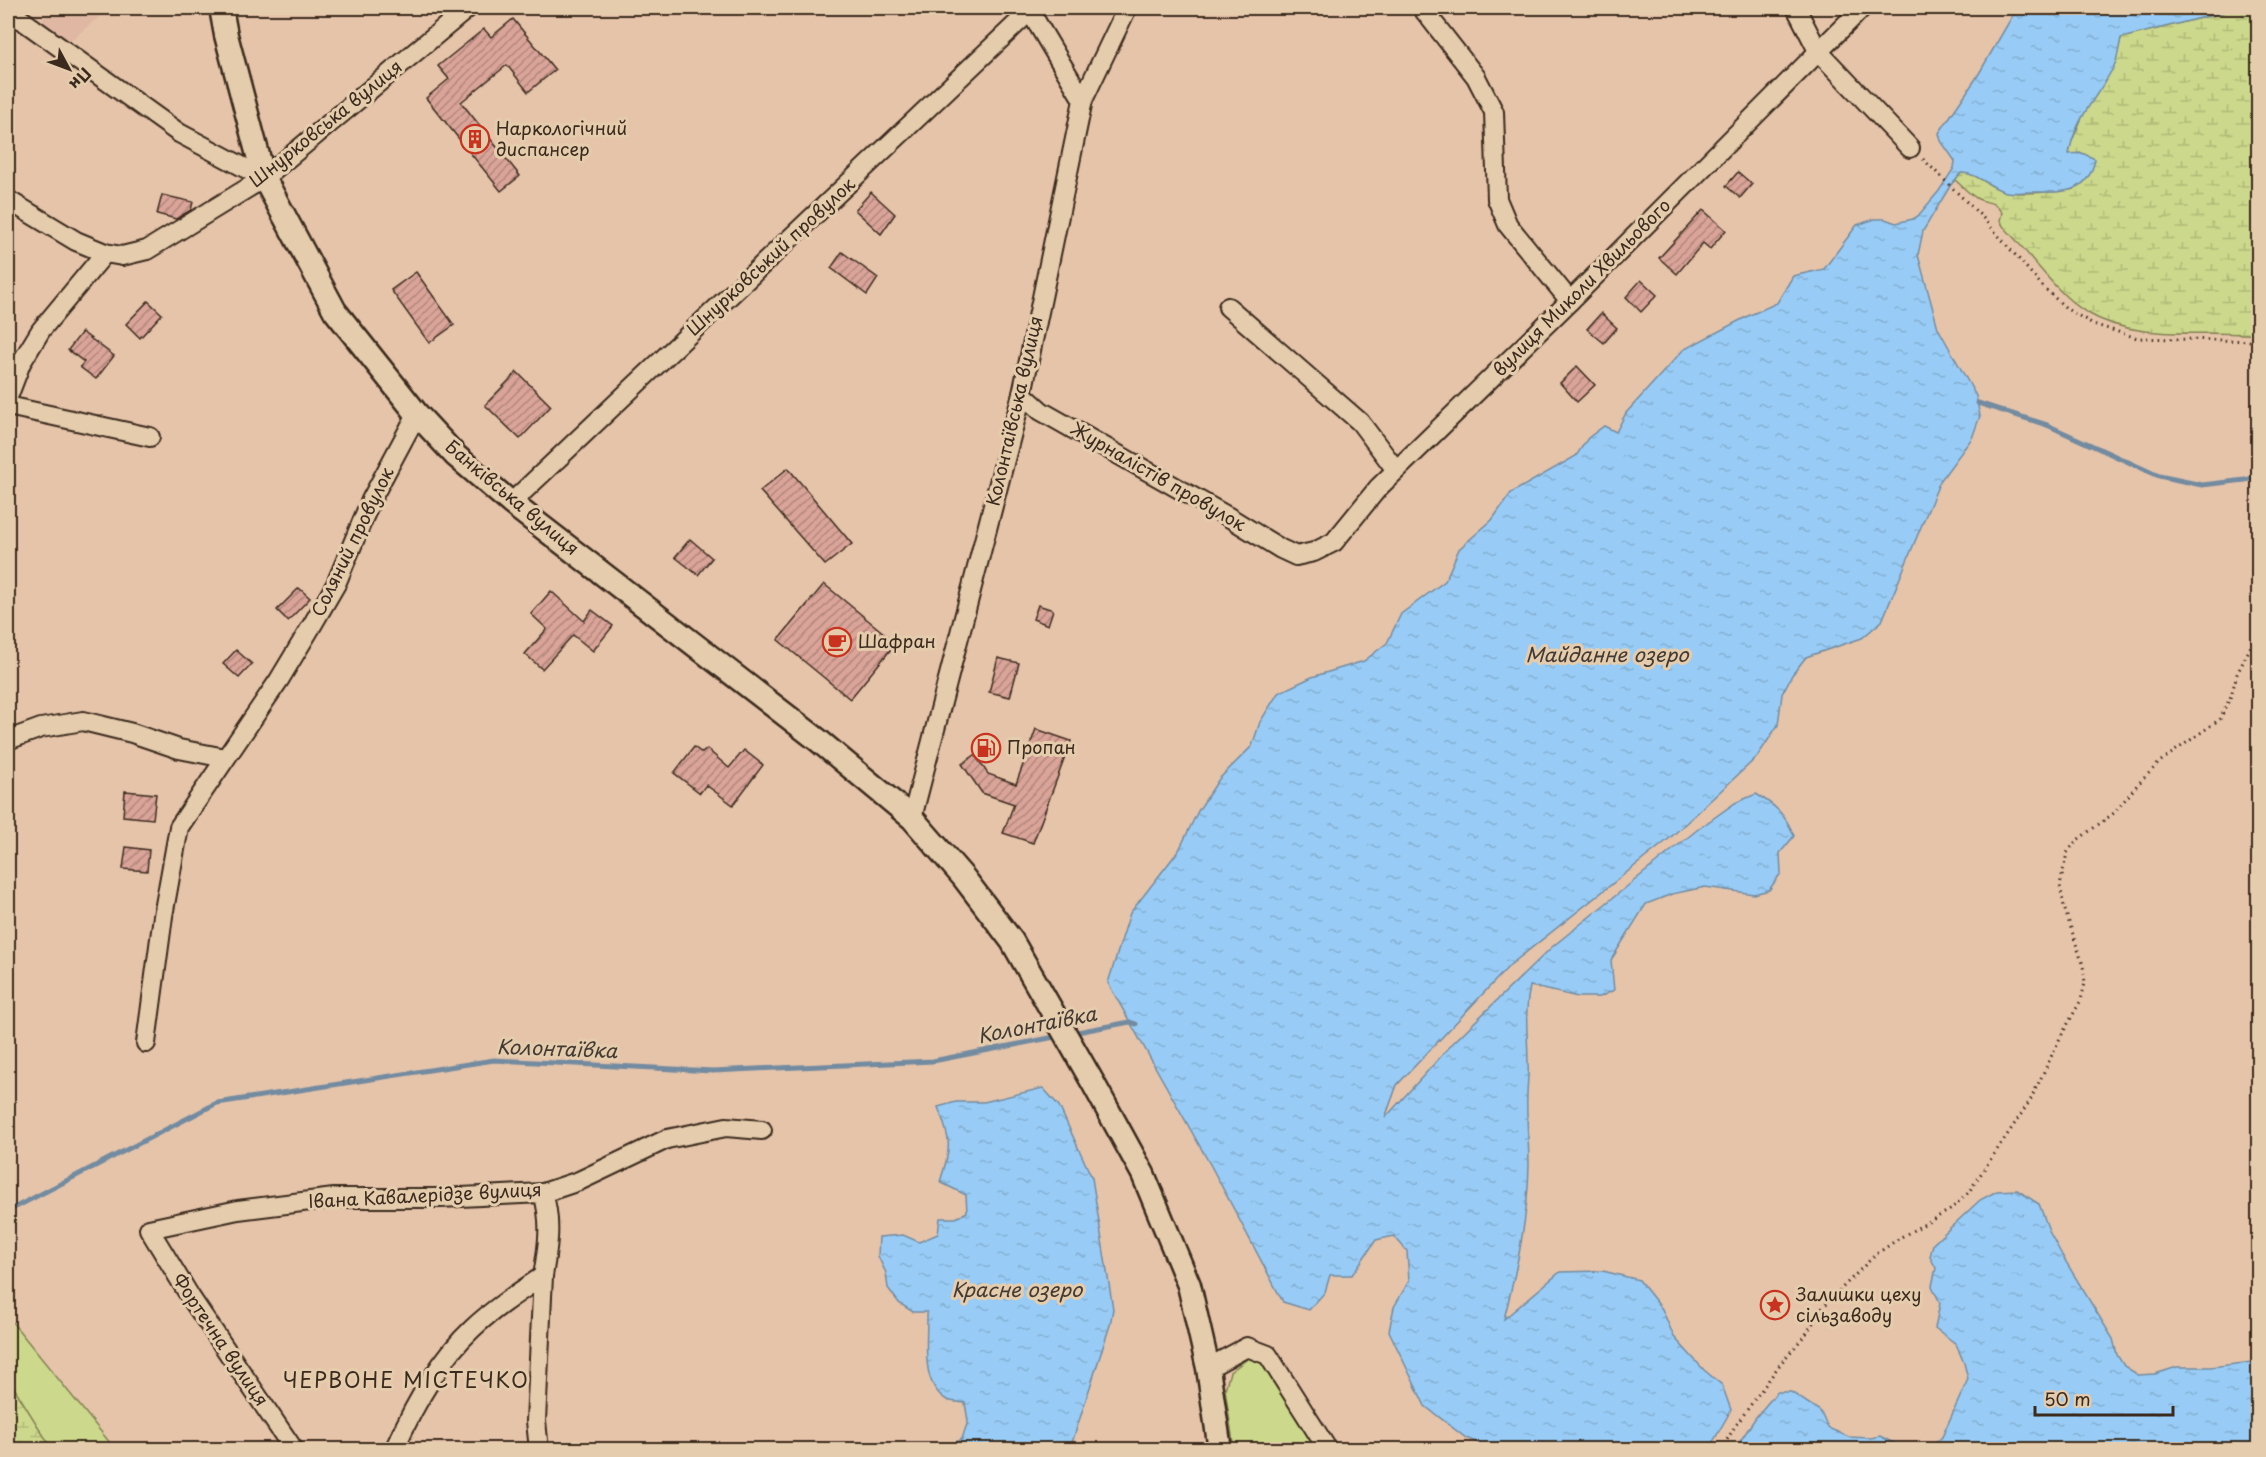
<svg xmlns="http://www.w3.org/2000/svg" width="2266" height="1457" font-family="'Playpen Sans',sans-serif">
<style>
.built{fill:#dfb7a2}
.green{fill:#ccd88b;stroke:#848154;stroke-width:1.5}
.wetland{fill:url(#wetland-marsh);stroke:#848154;stroke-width:1.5}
.water{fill:url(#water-ripples);stroke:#738ba0;stroke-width:1.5}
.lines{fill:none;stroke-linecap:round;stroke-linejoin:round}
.stream{stroke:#738ba0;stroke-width:5}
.building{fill:url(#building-hatch);stroke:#3b2a1e;stroke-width:1.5}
.minor-casing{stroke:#3b2a1e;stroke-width:22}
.major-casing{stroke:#3b2a1e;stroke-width:27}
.path{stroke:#3b2a1e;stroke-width:3;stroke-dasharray:1.5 4.5;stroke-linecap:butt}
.minor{stroke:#e4ccac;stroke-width:18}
.major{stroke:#e4ccac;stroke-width:22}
.labels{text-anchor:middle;stroke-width:6;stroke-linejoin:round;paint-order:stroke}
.street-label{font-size:18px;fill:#3b2a1e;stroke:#e4ccac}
.poi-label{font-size:18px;fill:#3b2a1e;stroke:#e4ccac;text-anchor:start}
.water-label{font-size:20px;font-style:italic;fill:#443a34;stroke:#e4ccac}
.quarter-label{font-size:21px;letter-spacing:1.5px;fill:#3b2a1e;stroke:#e4ccac}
</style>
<defs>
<pattern id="wetland-marsh" width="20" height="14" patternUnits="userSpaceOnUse" patternTransform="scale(1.5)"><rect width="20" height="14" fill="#ccd88b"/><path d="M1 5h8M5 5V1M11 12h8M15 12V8" fill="none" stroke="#b0ba78"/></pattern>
<pattern id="water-ripples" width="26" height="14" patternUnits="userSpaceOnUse" patternTransform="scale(1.5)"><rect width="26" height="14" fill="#98ccf6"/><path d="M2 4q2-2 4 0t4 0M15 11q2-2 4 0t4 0" fill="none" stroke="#84afd2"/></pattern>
<pattern id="building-hatch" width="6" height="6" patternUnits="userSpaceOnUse" patternTransform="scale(1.5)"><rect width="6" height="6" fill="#daa499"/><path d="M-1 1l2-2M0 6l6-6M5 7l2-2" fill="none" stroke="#b2867c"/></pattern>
</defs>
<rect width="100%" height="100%" fill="#e6c4aa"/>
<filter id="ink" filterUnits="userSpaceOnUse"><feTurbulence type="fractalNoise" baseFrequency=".0167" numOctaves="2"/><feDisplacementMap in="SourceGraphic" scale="12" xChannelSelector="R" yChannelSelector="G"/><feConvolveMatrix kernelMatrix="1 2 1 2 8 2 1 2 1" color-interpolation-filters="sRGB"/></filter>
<g filter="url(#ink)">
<polygon class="built" points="56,8 110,8 64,46 42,19"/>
<g class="green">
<polygon points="8,1317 115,1449 8,1449"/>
<polygon points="1254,1354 1266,1359 1320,1449 1234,1449 1225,1389 1230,1372"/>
</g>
<g class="wetland">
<path d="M2240 8H2258V257L2253 266 2252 278 2258 285V335C2202 329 2137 343 2086 312 2056 294 2028 251 2003 226L2000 220 2002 213C1994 200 1989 204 1978 199 1970 195 1962 186 1955 180L1961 173C1977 172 1988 187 2004 191 2017 195 2060 192 2074 189L2069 154 2071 143 2087 106 2114 65 2121 38Z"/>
<polygon points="8,1378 52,1449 8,1449"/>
</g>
<g class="water">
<path d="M2017 8H2240L2121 38C2119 47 2118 58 2114 66 2099 96 2075 117 2069 154L2082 153 2095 159C2088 196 2061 192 2030 192 2022 192 2011 194 2003 191 1988 186 1976 172 1961 173L1950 186 1923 231 1918 255 1938 328 1976 396 1980 416 1972 438 1940 481 1882 621 1862 638 1806 657 1792 675 1782 694 1778 725 1757 757 1670 838 1510 965 1397 1085 1385 1118 1454 1042 1552 947 1697 830 1735 803 1756 794C1775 805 1786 815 1794 836L1780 853 1781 873 1769 890 1754 894 1705 887 1672 894 1646 904 1611 960 1614 990 1600 997H1578L1530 986C1524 1013 1528 1037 1528 1064 1529 1074 1527 1085 1527 1096 1526 1119 1529 1142 1529 1165 1528 1218 1517 1268 1504 1319L1560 1272 1603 1271 1639 1280 1662 1309 1674 1337 1704 1370 1722 1385 1731 1410 1709 1449H1493L1466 1438 1425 1406 1389 1331 1394 1307 1409 1281 1407 1251 1394 1236 1376 1240 1352 1275H1330L1325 1292 1309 1310 1283 1302 1211 1166 1108 983 1130 913 1179 850 1198 811 1219 779 1252 746 1260 722 1278 693 1312 677 1364 661 1387 643 1401 614 1445 581 1459 549 1492 520 1511 493 1576 456 1588 438 1604 426 1616 432 1626 413 1683 350 1748 316 1777 303 1793 276 1824 269 1857 225 1875 219H1885L1896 223 1913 219 1918 216 1939 191 1954 168 1955 161 1941 141 1939 133 1977 77Z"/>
<path d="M1043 1088 1059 1106 1092 1178 1113 1309 1110 1325 1070 1449H943L962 1439 968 1421 965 1403C960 1402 952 1402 947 1400 919 1384 928 1338 927 1312H913L899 1303 888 1288 886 1273 878 1256 879 1237 903 1235 919 1242 938 1234 940 1218H956L967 1212 966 1195 940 1182C951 1146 952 1143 938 1107L956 1102H984Z"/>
<polygon points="2017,1190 2039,1204 2050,1233 2063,1257 2113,1339 2117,1355 2124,1366 2138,1375 2155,1374 2177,1367 2211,1367 2252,1362 2258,1366 2258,1374 2255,1381 2258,1401 2258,1449 1929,1449 1942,1437 1968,1379 1964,1363 1956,1344 1935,1328 1940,1303 1932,1286 1936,1268 1930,1257 1933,1244 1980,1200 1997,1191"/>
<polygon points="1777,1392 1791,1392 1820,1411 1828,1428 1849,1437 1871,1438 1880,1436 1905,1449 1735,1449 1756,1417"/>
</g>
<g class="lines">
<g class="stream">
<polyline points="1978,403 2047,425 2159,476 2202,485 2245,480 2258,477"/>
<polyline points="1072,1033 1130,1022 1136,1024"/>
<polyline points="8,1211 217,1103 494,1060 713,1071 933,1061 1060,1036"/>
</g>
</g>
<g class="building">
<polygon points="513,19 555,70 528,92 507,65 461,102 520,176 501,191 426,98 449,79 438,66 484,29 491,37"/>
<polygon points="1738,172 1752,184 1740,198 1726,186"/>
<polygon points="871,192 895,214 881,234 855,210"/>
<polygon points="162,195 193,202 191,210 176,219 157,214"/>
<polygon points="1703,210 1726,230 1710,249 1703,243 1677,274 1659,258"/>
<polygon points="842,252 878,278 867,295 831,268"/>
<polygon points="416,272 454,325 429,343 391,290"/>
<polygon points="1641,280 1657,295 1641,312 1626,297"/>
<polygon points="148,301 162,314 140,338 126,324"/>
<polygon points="1601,313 1617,328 1604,343 1587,329"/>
<polygon points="82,332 114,356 96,379 80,367 84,362 68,350"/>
<polygon points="1577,366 1595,385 1577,402 1560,383"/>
<polygon points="517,372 551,406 520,439 485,405"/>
<polygon points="788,468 852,544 825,565 760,491"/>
<polygon points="690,539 712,558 698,575 675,557"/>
<polygon points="824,584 896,643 850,699 778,640"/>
<polygon points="299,588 310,598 288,621 277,610"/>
<polygon points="551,591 584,621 592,610 613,626 593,651 573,635 542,669 525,654 547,629 531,614"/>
<polygon points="1038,605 1053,610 1048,625 1033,619"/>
<polygon points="236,650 252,664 239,678 223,664"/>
<polygon points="998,658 1019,663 1010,697 989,692"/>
<polygon points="1036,729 1071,741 1033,843 1003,833 1014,804 982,793 962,764 975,755 988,774 1016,784"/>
<polygon points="694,747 702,753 707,749 729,768 744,750 763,765 733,805 706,785 700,793 674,773"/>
<polygon points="125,791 156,794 153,819 123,816"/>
<polygon points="126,847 149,850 147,871 123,869"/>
</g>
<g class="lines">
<g class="minor-casing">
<g id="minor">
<polyline points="1028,8 1083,100"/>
<polyline points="1422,8 1476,77 1494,112 1497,199 1508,225 1570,301"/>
<polyline points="1796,8 1818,51 1910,148"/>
<polyline points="8,10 179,133 264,178"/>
<polyline points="8,200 76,241 105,253 122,256 147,250 264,178 468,8"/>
<polyline points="1228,307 1360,422 1396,470"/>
<polyline points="1022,394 1041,411 1227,516 1281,549 1296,556 1314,552 1334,542 1378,488 1570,301 1862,8"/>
<polyline points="8,397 21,363 41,330 105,253"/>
<polyline points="8,406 150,437"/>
<polyline points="511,503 1030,11"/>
<polyline points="8,740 41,728 83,721 132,733 179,749 225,758"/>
<polyline points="912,818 1022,394 1083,100 1127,8"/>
<polyline points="146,1043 163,916 179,827 279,680 311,627 336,584 371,500 417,414"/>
<polyline points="1208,1368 1247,1347 1268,1355 1328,1450"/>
<polyline points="294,1450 191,1298 149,1229 238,1210 334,1198 440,1198 543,1193 579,1181 667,1139 726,1127 762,1130"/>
<path d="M394 1450C413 1407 438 1361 472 1329 493 1309 519 1292 543 1276 548 1246 552 1222 543 1193"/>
<polyline points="539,1450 536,1421 543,1276"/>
</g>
</g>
<g class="major-casing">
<polyline id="major" points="221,8 226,35 264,178 335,311 417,414 456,456 511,503 818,740 912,818 964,878 1012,941 1092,1081 1143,1174 1189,1285 1208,1368 1220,1450"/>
</g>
<g class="path">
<polyline points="1923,159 1983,218 2045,289 2067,309 2093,324 2137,338 2258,341"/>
<polyline points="1721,1450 1734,1428 1781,1363 1806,1334 1823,1307 1875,1255 1901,1237 1950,1210 1968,1193 2030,1101 2061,1036 2081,1000 2085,983 2083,965 2064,907 2060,885 2067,853 2076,841 2114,813 2138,784 2161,761 2220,719 2231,696 2237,674 2250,648 2258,624"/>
</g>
<use href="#minor" class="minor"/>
<use href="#major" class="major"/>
</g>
</g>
<defs>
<g id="building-ring" transform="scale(1.5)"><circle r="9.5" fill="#e4ccac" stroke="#c8321e" stroke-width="1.5"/><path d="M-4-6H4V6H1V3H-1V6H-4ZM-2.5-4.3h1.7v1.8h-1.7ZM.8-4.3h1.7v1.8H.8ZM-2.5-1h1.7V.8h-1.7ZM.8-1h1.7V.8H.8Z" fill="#c8321e"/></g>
<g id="cafe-ring" transform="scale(1.5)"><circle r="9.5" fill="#e4ccac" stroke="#c8321e" stroke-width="1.5"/><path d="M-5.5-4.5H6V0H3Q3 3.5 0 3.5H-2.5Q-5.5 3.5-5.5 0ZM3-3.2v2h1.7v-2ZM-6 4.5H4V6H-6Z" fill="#c8321e"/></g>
<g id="fuel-ring" transform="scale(1.5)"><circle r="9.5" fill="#e4ccac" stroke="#c8321e" stroke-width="1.5"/><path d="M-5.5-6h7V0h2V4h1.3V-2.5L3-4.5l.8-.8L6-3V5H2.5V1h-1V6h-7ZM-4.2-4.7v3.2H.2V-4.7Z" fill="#c8321e"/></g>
<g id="sight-ring" transform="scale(1.5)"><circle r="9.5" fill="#e4ccac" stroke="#c8321e" stroke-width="1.5"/><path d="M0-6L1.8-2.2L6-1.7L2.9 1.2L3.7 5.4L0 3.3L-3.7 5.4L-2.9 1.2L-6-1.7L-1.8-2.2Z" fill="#c8321e"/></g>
</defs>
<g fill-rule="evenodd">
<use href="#building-ring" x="475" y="139"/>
<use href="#cafe-ring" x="837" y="642"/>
<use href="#fuel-ring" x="986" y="748"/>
<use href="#sight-ring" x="1775" y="1305"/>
</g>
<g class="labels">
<g class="street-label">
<text transform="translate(326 124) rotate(-39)" y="6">Шнурковська вулиця</text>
<text transform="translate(771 257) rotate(-43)" y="6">Шнурковський провулок</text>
<text transform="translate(1582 288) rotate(-45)" y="6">вулиця Миколи Хвильового</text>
<text transform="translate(1015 411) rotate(-77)" y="6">Колонтаївська вулиця</text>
<text transform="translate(1158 477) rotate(30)" y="6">Журналістів провулок</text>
<text transform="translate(512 498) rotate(40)" y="6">Банківська вулиця</text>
<text transform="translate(353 542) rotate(-64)" y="6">Соляний провулок</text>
<text transform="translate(425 1196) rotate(-3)" y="6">Івана Кавалерідзе вулиця</text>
<text transform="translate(220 1340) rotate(56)" y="6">Фортечна вулиця</text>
</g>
<g class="poi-label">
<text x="496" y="135">Наркологічний<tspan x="496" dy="21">диспансер</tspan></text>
<text x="858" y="648">Шафран</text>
<text x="1007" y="754">Пропан</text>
<text x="1796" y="1301">Залишки цеху<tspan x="1796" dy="21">сільзаводу</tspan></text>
</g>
<g class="water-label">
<text x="1607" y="662">Майданне озеро</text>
<text transform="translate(1037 1025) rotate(-11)" y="7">Колонтаївка</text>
<text transform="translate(557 1049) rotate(2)" y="7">Колонтаївка</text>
<text x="1017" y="1297">Красне озеро</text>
</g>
<g class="quarter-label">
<text x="406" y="1388">ЧЕРВОНЕ МІСТЕЧКО</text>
</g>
</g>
<rect width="2266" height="1457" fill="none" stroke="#e4ccac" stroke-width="30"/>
<rect x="15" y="15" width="2236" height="1427" fill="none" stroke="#3b2a1e" stroke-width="2" filter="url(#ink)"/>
<g transform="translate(69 69) rotate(131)" stroke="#e4ccac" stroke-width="4.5" paint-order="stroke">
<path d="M0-4.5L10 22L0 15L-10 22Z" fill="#3b2a1e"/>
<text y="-9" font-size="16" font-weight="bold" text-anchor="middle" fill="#3b2a1e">Пн</text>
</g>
<path d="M2035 1406v9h138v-9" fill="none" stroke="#3b2a1e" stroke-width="3"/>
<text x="2044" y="1406" font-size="18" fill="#3b2a1e" stroke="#e4ccac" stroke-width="4.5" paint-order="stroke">50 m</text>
</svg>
